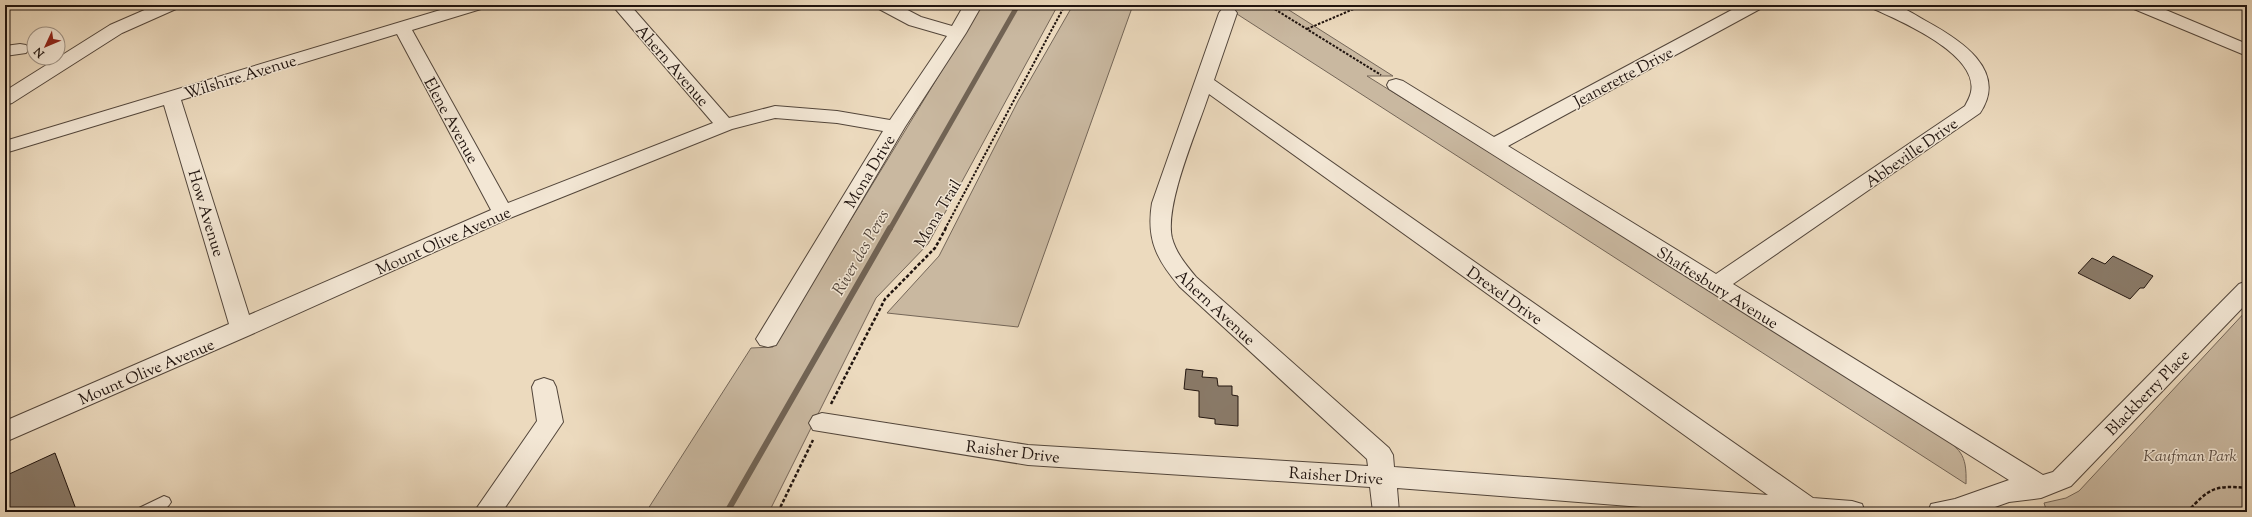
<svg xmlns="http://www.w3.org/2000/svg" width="2252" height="517" font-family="'Sorts Mill Goudy',serif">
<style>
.green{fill:#c9b8a0;stroke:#746658}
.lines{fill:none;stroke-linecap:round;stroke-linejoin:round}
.stream-far1{stroke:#716354;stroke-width:5}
.stream{stroke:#716354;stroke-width:6}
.building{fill:#8a7b6a;stroke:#20140f}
.service-casing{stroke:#53463b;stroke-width:2}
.minor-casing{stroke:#53463b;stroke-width:2}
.tertiary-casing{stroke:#53463b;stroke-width:2}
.path-far1{stroke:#20140f;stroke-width:2;stroke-dasharray:2.5 1.5;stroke-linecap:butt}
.path{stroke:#20140f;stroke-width:2.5;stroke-dasharray:3.5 2;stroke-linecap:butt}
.service{fill:#f3e7d5;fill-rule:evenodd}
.minor{fill:#f3e7d5;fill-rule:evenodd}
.tertiary{fill:#f3e7d5;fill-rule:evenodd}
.labels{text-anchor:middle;stroke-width:3;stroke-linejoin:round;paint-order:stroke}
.street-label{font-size:16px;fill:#20140f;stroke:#f3e7d5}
.park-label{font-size:16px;font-style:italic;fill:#5b4d42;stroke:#f3e7d5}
.water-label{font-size:17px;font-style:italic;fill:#56483d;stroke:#f3e7d5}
</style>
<rect width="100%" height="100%" fill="#ecdabe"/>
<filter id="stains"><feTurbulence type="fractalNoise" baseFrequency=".005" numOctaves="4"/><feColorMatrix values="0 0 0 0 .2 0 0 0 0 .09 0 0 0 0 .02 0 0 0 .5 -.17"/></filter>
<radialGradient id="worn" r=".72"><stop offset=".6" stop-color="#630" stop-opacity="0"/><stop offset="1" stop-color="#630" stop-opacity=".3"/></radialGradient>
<g class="green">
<polygon points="980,5 1058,5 928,244 876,298 769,512 646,512 751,348 773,347 955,49"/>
<polygon points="1073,5 1133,5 1018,327 887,313 939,256 1018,101"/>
<path d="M1223 5H1281L1393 76H1367L1937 431C1960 451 1967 452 1966 484Z"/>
<polygon points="2247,310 2247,512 2047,512 2044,503 2066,498 2079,491"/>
</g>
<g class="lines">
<polyline class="stream-far1" points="890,229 1018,5"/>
<polyline class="stream" points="727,512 890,228"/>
</g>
<g class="building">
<polygon points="2113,256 2153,276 2144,288 2140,288 2130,299 2078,273 2092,258 2105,264"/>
<polygon points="1186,369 1203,371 1202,377 1217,378 1218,386 1232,386 1232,395 1238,396 1238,426 1215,424 1215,419 1199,417 1199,391 1184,389"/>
<polygon points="55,453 77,512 5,512 5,476"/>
</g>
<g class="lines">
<g class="service-casing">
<path id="service" d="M164 496 169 498 171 502C165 514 149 512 137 512L139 508Z"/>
</g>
<g class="minor-casing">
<g id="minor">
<path d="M457 5H484L481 9 412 30 508 203 713 123 612 5H630L729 118 775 106 837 111 890 120 947 36 909 25 879 9 876 5H898L921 17 952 26 964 5H982L966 33 905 127 776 345 768 347 760 345 756 339 883 131 837 123 775 118 732 129 510 218 250 335 5 442V421L229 324 164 105 5 153V141ZM397 34 491 210 249 315 181 100Z"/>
<path d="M1741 5H1763L1760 9 1508 146 1716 274 1965 106C1967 102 1970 97 1971 92 1979 54 1900 21 1874 9L1871 5C1878 5 1886 4 1893 5 1904 7 1917 16 1926 21 1959 39 2009 70 1980 113L1733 284 2043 475 2053 472 2239 284 2247 281V303L2071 486 2041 498 2009 502 1981 512H1928L1931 504 1955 499 2009 480 1389 89 1387 85 1389 81 1396 79 1403 81 1494 137Z"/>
<polygon points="2131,5 2154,5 2247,44 2247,56 2134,9"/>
<path d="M1228 8 1234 9 1237 13 1214 80 1813 498 1852 501 1862 504 1865 512H1706L1397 488 1399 512H1373L1370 487 1028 465 813 430 809 423 813 416 822 413 1028 445 1368 466 1367 459 1180 287C1157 260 1146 240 1152 203L1219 13 1222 9ZM1209 94 1768 495 1394 467 1393 455 1389 448 1196 277C1186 265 1176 253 1172 238 1164 205 1198 128 1209 94Z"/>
<polygon points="20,44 26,45 29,49 26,53 5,56 5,46"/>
<polygon points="544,378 553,381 556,387 563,422 502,512 474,512 537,421 532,387 535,381"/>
</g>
</g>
<g class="tertiary-casing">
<polygon id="tertiary" points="156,5 179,5 176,9 122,33 12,103 5,105 5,91 110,25"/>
</g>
<g class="path-far1">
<polyline points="1268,5 1381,75"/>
<polyline points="1307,29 1363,5"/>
<polyline points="945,229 1065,5"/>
</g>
<g class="path">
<polyline points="831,404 885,299 935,248 946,228"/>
<polyline points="778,512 813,440"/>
<path d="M2187 512C2210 488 2214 485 2247 488"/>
</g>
<use href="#service" class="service"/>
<use href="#minor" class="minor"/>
<use href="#tertiary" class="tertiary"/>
</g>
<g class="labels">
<g class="street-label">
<text transform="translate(673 65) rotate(49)" y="6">Ahern Avenue</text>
<text transform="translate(240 76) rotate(-17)" y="6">Wilshire Avenue</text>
<text transform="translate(1623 76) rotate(-28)" y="6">Jeanerette Drive</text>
<text transform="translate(452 120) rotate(61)" y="6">Elene Avenue</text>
<text transform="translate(1911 152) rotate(-35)" y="6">Abbeville Drive</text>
<text transform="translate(869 171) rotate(-59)" y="6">Mona Drive</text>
<text transform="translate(207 213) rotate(73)" y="6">How Avenue</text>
<text transform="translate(937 213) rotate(-59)" y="6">Mona Trail</text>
<text transform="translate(443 240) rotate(-24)" y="6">Mount Olive Avenue</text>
<text transform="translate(1718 287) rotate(32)" y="6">Shaftesbury Avenue</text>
<text transform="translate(1505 295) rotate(35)" y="6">Drexel Drive</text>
<text transform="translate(1216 307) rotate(43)" y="6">Ahern Avenue</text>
<text transform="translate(146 371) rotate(-23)" y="6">Mount Olive Avenue</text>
<text transform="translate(2147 392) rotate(-46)" y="6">Blackberry Place</text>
<text transform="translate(1013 451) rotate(7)" y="6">Raisher Drive</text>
<text transform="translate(1336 475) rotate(4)" y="6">Raisher Drive</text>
</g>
<g class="park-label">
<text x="2190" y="461">Kaufman Park</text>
</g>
<g class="water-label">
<text transform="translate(860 252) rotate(-60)" y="6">River des Peres</text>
</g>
</g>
<rect width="2252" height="517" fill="none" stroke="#ecdabe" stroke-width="20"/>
<rect x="6" y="6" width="2240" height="505" fill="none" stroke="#20140f" stroke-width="2"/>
<rect x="10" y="10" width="2232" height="497" fill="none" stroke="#20140f"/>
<g transform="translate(46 46) rotate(226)"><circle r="19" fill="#f3e7d5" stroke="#9f9386"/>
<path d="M0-3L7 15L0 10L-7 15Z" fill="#8f2418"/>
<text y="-6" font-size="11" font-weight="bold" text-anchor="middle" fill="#20140f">N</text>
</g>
<rect width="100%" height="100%" filter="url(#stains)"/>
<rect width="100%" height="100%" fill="url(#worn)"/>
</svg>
